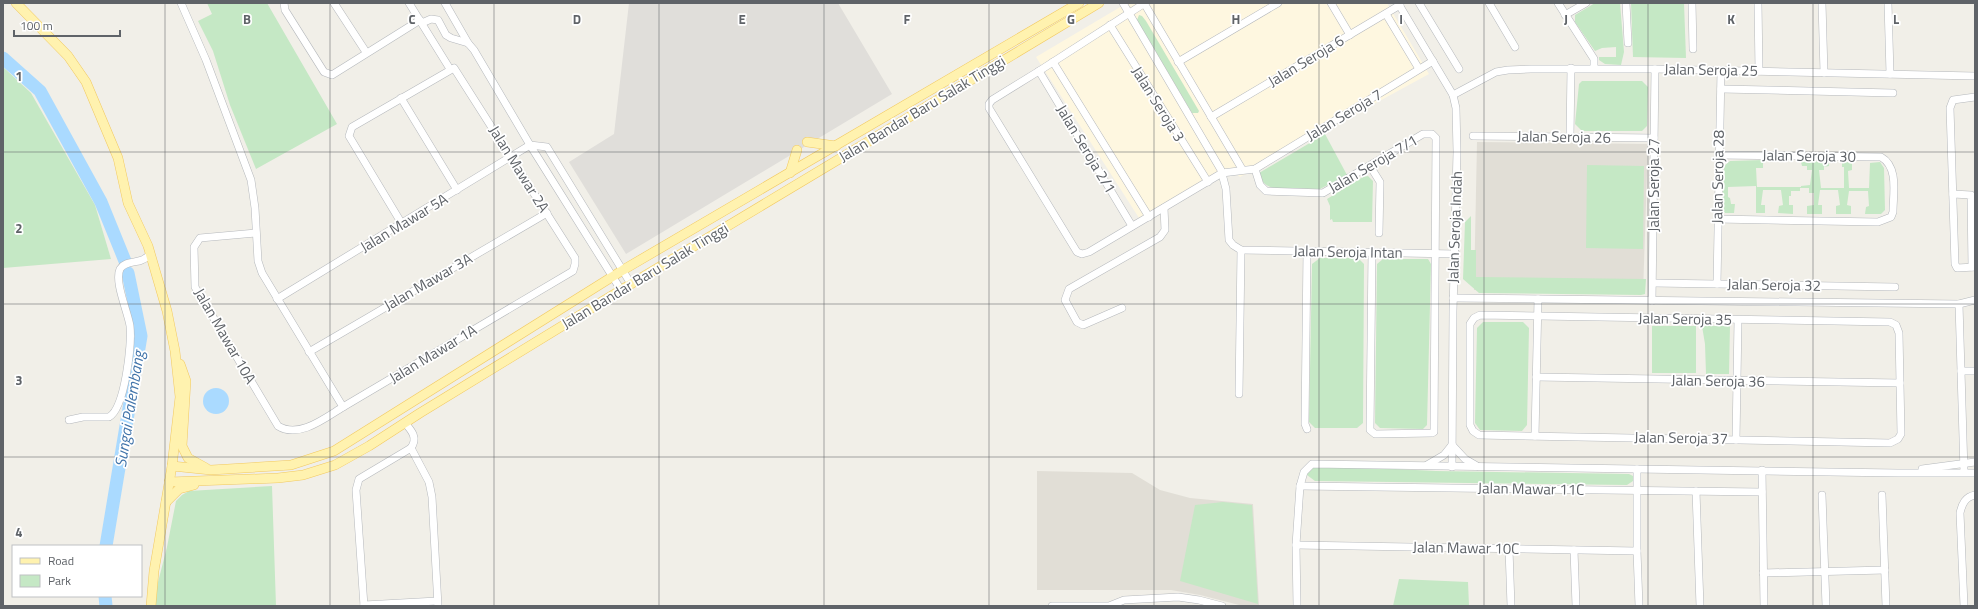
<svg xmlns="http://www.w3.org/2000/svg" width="1978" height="609" font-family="'Titillium Web',sans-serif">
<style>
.commercial{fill:#fef7e0}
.industrial{fill:#e0deda}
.education{fill:#e1ded6}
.green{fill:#c5e8c5}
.water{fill:#aadaff}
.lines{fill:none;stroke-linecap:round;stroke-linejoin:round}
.river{stroke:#aadaff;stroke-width:13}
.minor-casing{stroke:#b5b8bc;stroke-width:8}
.major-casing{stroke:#f2c960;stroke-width:10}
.minor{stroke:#fff;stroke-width:7}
.major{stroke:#fff2af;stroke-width:9}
.grid{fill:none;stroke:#5f6368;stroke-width:1;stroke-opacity:0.55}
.labels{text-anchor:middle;stroke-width:3.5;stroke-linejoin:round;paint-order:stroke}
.street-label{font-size:15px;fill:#5f6368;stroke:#fff}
.water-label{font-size:16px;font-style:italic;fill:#4174aa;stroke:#fff}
.grid-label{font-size:13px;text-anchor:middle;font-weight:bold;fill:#5f6368;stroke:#fff;stroke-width:3.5;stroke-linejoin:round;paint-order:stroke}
</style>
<rect width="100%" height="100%" fill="#f1efe8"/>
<polygon class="commercial" points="1127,3 1387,3 1429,74 1240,177 1230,168 1139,218 1036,57"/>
<polygon class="industrial" points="629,3 838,3 892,94 626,254 569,162 614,134"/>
<g class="education">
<polygon points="1477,142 1648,144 1643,293 1474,290"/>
<polygon points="1037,471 1132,473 1160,490 1190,498 1253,504 1259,606 1243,606 1200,595 1171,590 1037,590"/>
</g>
<g class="green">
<polygon points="207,3 267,3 337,124 256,169 230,105 213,51 198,21 212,14"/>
<polygon points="1595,3 1620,3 1624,52 1621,65 1605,64 1599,60 1599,57 1616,57 1616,47 1602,48 1595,51 1575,22 1575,15"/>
<polygon points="1631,3 1684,3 1686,58 1633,57"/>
<polygon points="1139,15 1142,16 1146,21 1199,111 1198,113 1192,113 1137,20"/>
<polygon points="3,67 31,93 95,205 111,259 3,268"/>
<polygon points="1582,81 1642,81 1648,87 1647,126 1642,131 1582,131 1575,124 1579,84"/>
<path d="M1325 134 1347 175 1320 189 1273 188C1264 185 1262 182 1259 173Z"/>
<polygon points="1763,160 1763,168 1756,168 1757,187 1801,187 1801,186 1810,185 1812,170 1807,170 1807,166 1802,166 1801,162 1829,161 1829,166 1824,167 1824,170 1819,170 1821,188 1844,188 1844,167 1842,167 1842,162 1852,162 1852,170 1848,171 1849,188 1869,188 1870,163 1880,162 1884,168 1885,210 1881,214 1865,214 1866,207 1869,206 1868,191 1849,191 1847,205 1851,206 1851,214 1836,214 1836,206 1840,205 1838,190 1820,190 1818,205 1822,205 1822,214 1807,214 1807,206 1814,205 1814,193 1809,193 1809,188 1800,188 1800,191 1791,191 1791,196 1789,196 1789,205 1793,205 1793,214 1778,213 1779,206 1783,205 1781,190 1763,190 1761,205 1765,205 1765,213 1756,213 1756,186 1728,187 1728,197 1730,198 1731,204 1735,204 1734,213 1725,213 1722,208 1724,166 1730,161"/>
<polygon points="1587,165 1644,166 1643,249 1586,248"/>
<polygon points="1368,176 1373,181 1372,222 1333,222 1332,219 1330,220 1330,206 1327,199 1363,177"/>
<polygon points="1471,216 1471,250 1476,250 1476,277 1646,279 1645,294 1641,295 1479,293 1463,279 1465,222"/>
<polygon points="1320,258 1358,258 1364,264 1363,423 1357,428 1315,428 1309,422 1312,264"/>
<polygon points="1383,259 1428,259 1431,264 1427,425 1423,429 1380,428 1375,423 1377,264"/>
<polygon points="1483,322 1523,322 1529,328 1527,425 1522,431 1480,430 1475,423 1477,328"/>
<rect x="1652" y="326" width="44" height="47"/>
<polygon points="1702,326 1730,326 1729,374 1706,374 1705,344"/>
<polygon points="1334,466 1436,471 1629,474 1633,476 1633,481 1627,485 1315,481 1307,475 1310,468"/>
<polygon points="272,486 276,606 154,606 157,586 167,547 176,501 182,495 189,491"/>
<polygon points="1223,502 1252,505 1258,604 1180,581 1195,505"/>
<polygon points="1399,579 1468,582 1469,606 1393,606"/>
</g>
<circle class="water" cx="216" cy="401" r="13"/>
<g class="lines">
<g class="river">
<polyline points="3,58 40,91 101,202 125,261"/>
<polyline points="106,546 141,336 128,273"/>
<polyline points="105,596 106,606"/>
</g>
<g class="minor-casing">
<g id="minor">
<polyline points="181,3 206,60 251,180 255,208 258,261 262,273 343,407"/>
<polyline points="284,3 285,10 324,72 332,75 420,20"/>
<polyline points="334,3 366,52"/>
<polyline points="409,3 450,69"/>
<polyline points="445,3 468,43"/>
<polyline points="1123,3 1221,170 1226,189 1229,240 1233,245 1241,250 1456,254"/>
<polyline points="1144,3 1242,169"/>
<polyline points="1145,3 1039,71 992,100 989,104 989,108 1077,252 1082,254 1089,252 1222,173 1255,169 1433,61"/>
<polyline points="1331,3 1350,35"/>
<polyline points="1398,3 1453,95 1456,108 1457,152 1453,311 1452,467"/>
<polyline points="1419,3 1459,69"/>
<polyline points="1489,3 1515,47"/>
<polyline points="1558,3 1594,59 1594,68"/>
<polyline points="1626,3 1628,43"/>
<polyline points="1692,3 1693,49"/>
<polyline points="1758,3 1759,71"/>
<polyline points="1822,3 1824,73"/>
<polyline points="1888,3 1890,74"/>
<polyline points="1386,14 1419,69"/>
<polyline points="1565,15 1586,3"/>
<polyline points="422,23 431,19 438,20 446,35 451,38 468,43 474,50 530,145 621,290"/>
<polyline points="1110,25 1208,182"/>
<polyline points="1053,62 1149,217"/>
<polyline points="1178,62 1278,3"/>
<polyline points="1039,71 1132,226"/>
<polyline points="1721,89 1893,93"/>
<polyline points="1453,95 1496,72 1508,70 1531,69 1655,69 1975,76"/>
<polyline points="1975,97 1953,100 1950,108 1955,264 1957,268 1975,267"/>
<polyline points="401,98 457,190"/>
<polyline points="1211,117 1400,5"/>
<polyline points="1473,136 1654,138"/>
<polyline points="1570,137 1571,68"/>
<polyline points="530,145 547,147 631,284"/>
<polyline points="1370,166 1380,182 1379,233"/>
<polyline points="1255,169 1260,185 1266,191 1323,193 1423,134 1432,134 1436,138 1434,432 1432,433 1375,434 1370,430 1372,252"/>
<polyline points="1953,194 1971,195 1972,267"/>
<path d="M1717 219 1878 222 1891 217 1893 212C1893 194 1899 167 1881 157L1718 155"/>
<path d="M256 233 200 238 194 247 195 287 278 426C299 439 325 418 343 407L573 271 575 264V258L454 68 352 127 349 136 402 224"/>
<polyline points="1653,283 1895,287"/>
<polyline points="1717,284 1721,70"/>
<polyline points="1453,298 1959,304 1975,300"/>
<polyline points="277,299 530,145"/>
<polyline points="1652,301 1655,69"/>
<polyline points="1959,304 1964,472"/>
<polyline points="1122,308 1083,325 1077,322 1065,300 1069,289 1160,237 1165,230 1164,208"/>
<polygon points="1480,315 1890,322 1896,325 1899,333 1901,434 1898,439 1890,443 1479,435 1473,431 1470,425 1470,324 1474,318"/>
<polyline points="309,352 547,213"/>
<polyline points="1961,371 1975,371"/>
<polyline points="1536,377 1900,383"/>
<polyline points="1239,394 1241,250"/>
<path d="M69 420 83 417H109C125 408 132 344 130 326 128 312 114 282 120 269 125 261 135 263 142 260 145 259 148 256 150 255"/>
<path d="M405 423C412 431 418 438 411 448"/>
<polyline points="1307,429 1305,424 1307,251"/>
<polyline points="1535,436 1538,299"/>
<polyline points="1736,440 1738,320"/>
<polyline points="1427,465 1444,455 1452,445 1465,459 1477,466"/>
<polyline points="1637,469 1637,551 1639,606"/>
<polyline points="1922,469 1975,462"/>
<polyline points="1762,470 1764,606"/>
<polyline points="1300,486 1762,492"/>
<polyline points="1696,491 1700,606"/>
<polyline points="1822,495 1826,606"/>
<polyline points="1882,495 1886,606"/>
<polyline points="1296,545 1637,551"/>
<polyline points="1509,549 1511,606"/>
<polyline points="1574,550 1576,606"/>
<polyline points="1763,573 1885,570"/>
<polyline points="364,605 437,601"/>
<polyline points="364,606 356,490 359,479 411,448 429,482 432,497 438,606"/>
<polyline points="1052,606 1109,606 1124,600 1178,597 1199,600 1222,606"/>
<polyline points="1297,606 1296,545 1300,486 1304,472 1312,464 1898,473 1975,473"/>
<path d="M1964 606 1960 513C1962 504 1965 497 1975 495"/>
</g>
</g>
<g class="major-casing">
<g id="major">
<polyline points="16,3 68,56 86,82 118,158 128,203 148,246 167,311 175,351 180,397 172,466 154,571 151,606"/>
<polyline points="807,142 836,146"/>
<polyline points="790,173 797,150"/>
<polyline points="180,364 186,381 182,446 188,458 206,468"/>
<polyline points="172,466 211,470 291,465 334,451 623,270 1079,3"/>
<polyline points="169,482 278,478 303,475 335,465 369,446 420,413 621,290 1099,3"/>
<polyline points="166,502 179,489 194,485"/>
</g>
</g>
<use href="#minor" class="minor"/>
<use href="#major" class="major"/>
</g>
<path class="grid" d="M165 3V606M330 3V606M494 3V606M659 3V606M824 3V606M989 3V606M1154 3V606M1319 3V606M1484 3V606M1648 3V606M1813 3V606M3 152H1975M3 304H1975M3 457H1975"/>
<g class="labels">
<g class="street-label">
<text transform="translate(1306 61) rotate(-31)" y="5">Jalan Seroja 6</text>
<text transform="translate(1711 70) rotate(1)" y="5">Jalan Seroja 25</text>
<text transform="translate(1158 104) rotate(58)" y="5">Jalan Seroja 3</text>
<text transform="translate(922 109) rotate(-31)" y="5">Jalan Bandar Baru Salak Tinggi</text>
<text transform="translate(1344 115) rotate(-31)" y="5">Jalan Seroja 7</text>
<text transform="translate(1564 137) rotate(1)" y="5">Jalan Seroja 26</text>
<text transform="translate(1086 149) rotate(59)" y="5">Jalan Seroja 2/1</text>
<text transform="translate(1809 156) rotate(1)" y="5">Jalan Seroja 30</text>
<text transform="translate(1373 164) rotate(-30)" y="5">Jalan Seroja 7/1</text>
<text transform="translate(519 169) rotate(58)" y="5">Jalan Mawar 2A</text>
<text transform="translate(1718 177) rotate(-89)" y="5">Jalan Seroja 28</text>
<text transform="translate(1654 185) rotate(-90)" y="5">Jalan Seroja 27</text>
<text transform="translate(404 223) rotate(-31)" y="5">Jalan Mawar 5A</text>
<text transform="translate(1455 227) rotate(-88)" y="5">Jalan Seroja Indah</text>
<text transform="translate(1348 252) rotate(1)" y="5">Jalan Seroja Intan</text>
<text transform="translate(645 276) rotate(-31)" y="5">Jalan Bandar Baru Salak Tinggi</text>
<text transform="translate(428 282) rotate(-30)" y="5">Jalan Mawar 3A</text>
<text transform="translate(1774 285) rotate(1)" y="5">Jalan Seroja 32</text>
<text transform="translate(1685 319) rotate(1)" y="5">Jalan Seroja 35</text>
<text transform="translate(225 336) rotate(60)" y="5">Jalan Mawar 10A</text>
<text transform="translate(433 354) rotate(-31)" y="5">Jalan Mawar 1A</text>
<text transform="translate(1718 381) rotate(1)" y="5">Jalan Seroja 36</text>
<text transform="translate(1681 438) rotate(1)" y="5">Jalan Seroja 37</text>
<text transform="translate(1531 489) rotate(1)" y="5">Jalan Mawar 11C</text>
<text transform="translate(1466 548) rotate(1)" y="5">Jalan Mawar 10C</text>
</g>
<g class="water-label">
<text transform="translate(129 409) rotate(-81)" y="6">Sungai Palembang</text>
</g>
</g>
<g class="grid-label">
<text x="247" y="24">B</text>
<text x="412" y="24">C</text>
<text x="577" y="24">D</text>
<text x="742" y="24">E</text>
<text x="907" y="24">F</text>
<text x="1071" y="24">G</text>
<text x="1236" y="24">H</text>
<text x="1401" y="24">I</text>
<text x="1566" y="24">J</text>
<text x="1731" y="24">K</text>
<text x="1896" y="24">L</text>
<text x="19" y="81">1</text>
<text x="19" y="233">2</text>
<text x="19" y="385">3</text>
<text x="19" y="537">4</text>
</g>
<rect width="1978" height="609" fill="none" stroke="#5f6368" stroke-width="8"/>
<rect x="12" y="545" width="130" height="52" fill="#ffffff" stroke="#bfc1c3"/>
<rect x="20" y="558" width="20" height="6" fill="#fff2af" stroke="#bfc1c3"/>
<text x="48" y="565" font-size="12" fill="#5f6368">Road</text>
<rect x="20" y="575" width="20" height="12" fill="#c5e8c5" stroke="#bfc1c3"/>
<text x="48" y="585" font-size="12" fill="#5f6368">Park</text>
<path d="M14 30v6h106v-6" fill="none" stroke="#5f6368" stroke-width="2"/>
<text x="20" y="30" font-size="12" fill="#5f6368" stroke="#ffffff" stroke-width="3" paint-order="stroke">100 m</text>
</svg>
